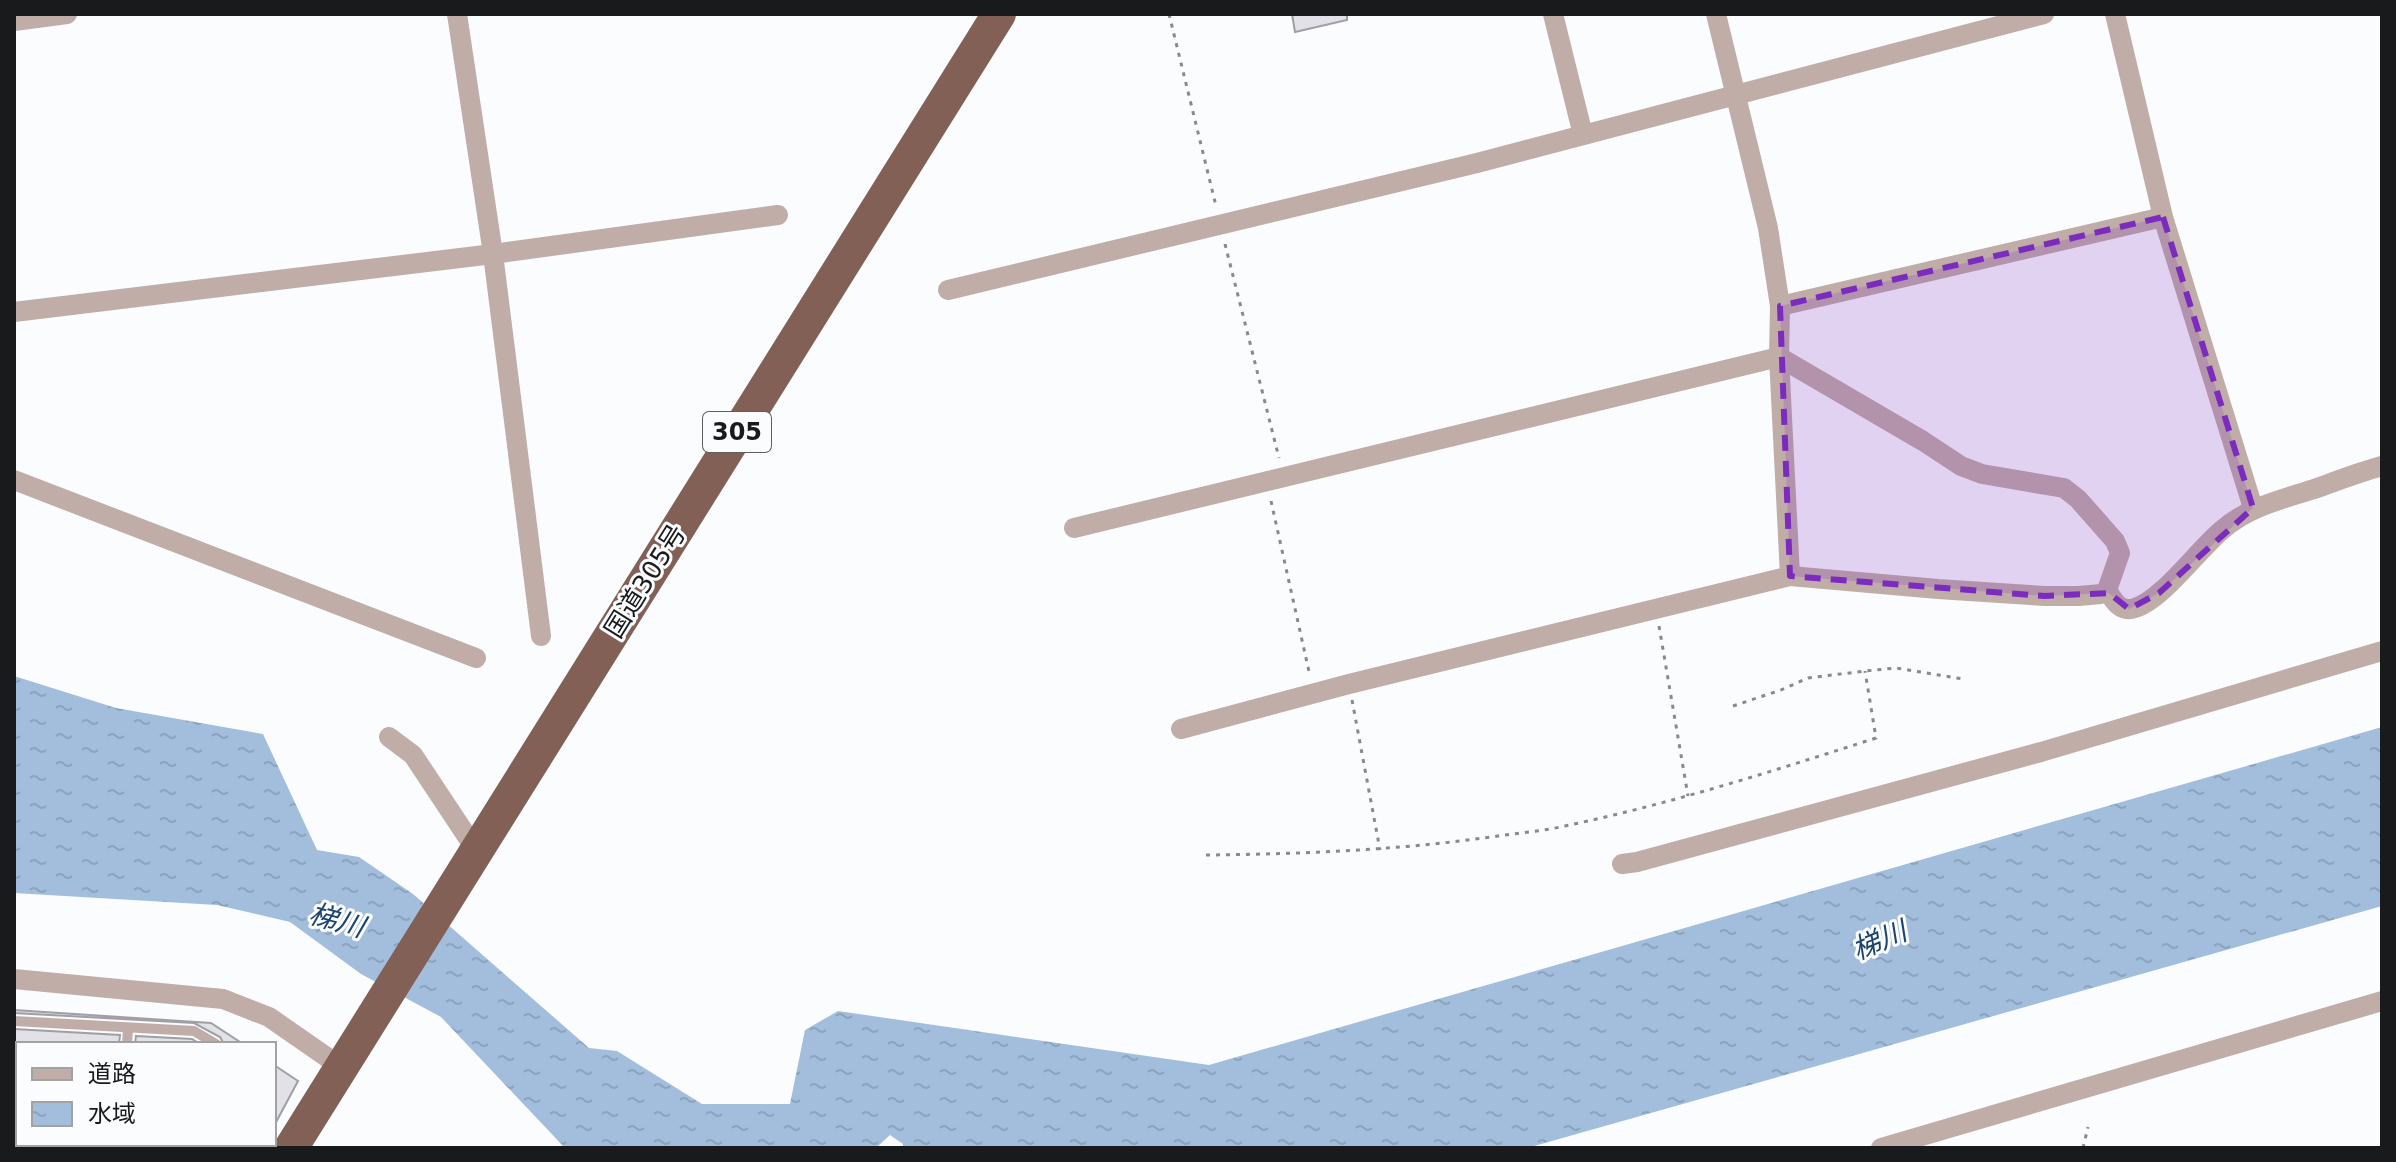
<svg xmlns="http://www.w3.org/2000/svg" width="2396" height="1162" font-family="'DejaVu Sans','Noto Sans JP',sans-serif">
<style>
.water{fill:url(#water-ripples)}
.building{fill:#e1e1e7;stroke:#a09fa6;stroke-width:2}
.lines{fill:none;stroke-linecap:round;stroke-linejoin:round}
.path{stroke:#87898b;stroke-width:3;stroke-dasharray:4 6;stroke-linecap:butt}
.service{stroke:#c0ada7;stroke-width:10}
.minor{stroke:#c0ada7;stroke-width:20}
.trunk{stroke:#826056;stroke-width:34}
.marked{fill:#7b2cbf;fill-opacity:0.2;stroke:#7b2cbf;stroke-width:6;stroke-dasharray:16 10;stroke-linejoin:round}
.labels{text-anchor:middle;stroke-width:6;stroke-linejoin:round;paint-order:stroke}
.shield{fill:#fafcfe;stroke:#5c5e60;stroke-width:2}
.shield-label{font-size:24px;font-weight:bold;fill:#191a1c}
.street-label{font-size:26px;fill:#191a1c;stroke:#fafcfe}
.water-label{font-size:28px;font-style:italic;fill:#1c436c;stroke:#fafcfe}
</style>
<defs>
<pattern id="water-ripples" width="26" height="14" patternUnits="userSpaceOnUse" patternTransform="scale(2)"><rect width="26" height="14" fill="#a2bedc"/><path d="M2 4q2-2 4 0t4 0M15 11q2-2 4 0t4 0" fill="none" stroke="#8ba3bc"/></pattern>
</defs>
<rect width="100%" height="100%" fill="#fafcfe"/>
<polygon class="water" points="14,676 116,708 263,734 317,850 359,857 413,894 589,1048 617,1051 702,1104 790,1104 805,1030 838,1011 1209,1065 2382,727 2382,906 1527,1148 903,1148 903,1144 890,1135 876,1148 565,1148 441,1017 361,974 290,922 217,905 14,893"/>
<g class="building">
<polygon points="1292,14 1347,14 1347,20 1295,32"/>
<polygon points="14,1010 211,1023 243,1044 224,1044 220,1037 194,1023 14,1013"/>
<polygon points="14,1029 120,1035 119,1044 14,1044"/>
<polygon points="136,1036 192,1039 200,1044 135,1044"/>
<polygon points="274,1065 298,1081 274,1126"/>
</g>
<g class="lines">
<g class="path">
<polyline points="1169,14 1216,206"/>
<polyline points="1225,244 1279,458"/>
<polyline points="1271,501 1310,676"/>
<polyline points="1659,626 1688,796"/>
<polyline points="1352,700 1380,850"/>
<polyline points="1733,706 1781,690 1808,678 1865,671 1896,668 1963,679"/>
<path d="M1206 855C1304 854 1401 850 1498 836 1520 833 1543 831 1565 826 1670 804 1773 771 1876 738L1865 671"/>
<polyline points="2083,1148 2088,1127"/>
</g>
<g class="service">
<polyline points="14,1021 194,1031 216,1044"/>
<polyline points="127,1044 128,1028"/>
<polyline points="14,1145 94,1148"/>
<polyline points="121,1148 122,1144"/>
<polyline points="222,1148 223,1144"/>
</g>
<g class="minor">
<polyline points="457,14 493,254 541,636"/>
<polyline points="1553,14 1583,135"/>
<polyline points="1716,14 1768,228 1780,306 1779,357 1790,576"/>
<polyline points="2115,14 2163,217 2253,508"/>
<polyline points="14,21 67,14"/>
<polyline points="948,290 1477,163 2044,14"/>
<polyline points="1780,306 2163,217"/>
<polyline points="14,312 493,254 778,215"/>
<polyline points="14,480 476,658"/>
<polyline points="1074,528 1779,357 1923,441 1961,466 1982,474 2064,488 2078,499 2115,541 2120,553 2107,590 2101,594 2079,596 2045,596 1938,589 1790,576 1349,684 1181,729"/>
<path d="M2107 590C2113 600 2120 613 2135 608 2163 599 2198 550 2222 530 2249 506 2284 499 2317 488 2339 480 2360 472 2382 466"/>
<polyline points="389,737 413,755 476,850"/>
<polyline points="1622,864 1637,862 2041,752 2382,651"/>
<polyline points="14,979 223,999 269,1017 341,1067"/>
<polyline points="1881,1148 2382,1001"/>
</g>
<polyline class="trunk" points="291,1148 999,14"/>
</g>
<path class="marked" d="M2163 217 2253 508 2159 593 2129 609 2109 593 2045 596 1790 576 1780 306Z"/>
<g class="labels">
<rect class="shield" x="703" y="412" width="68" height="40" rx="6"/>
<g class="shield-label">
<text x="737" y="440">305</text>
</g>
<g class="street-label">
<text transform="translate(645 581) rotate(-58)" y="9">国道305号</text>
</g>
<g class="water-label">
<text transform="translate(337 920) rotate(16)" y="10">梯川</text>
<text transform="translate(1879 940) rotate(-23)" y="10">梯川</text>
</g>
</g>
<rect width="2396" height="1162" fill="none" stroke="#191a1c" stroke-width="32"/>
<rect x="16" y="1042" width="260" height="104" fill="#fafcfe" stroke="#a0a2a4" stroke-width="2"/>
<rect x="32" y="1068" width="40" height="12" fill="#c0ada7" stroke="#a0a2a4" stroke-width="2"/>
<text x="88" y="1082" font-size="24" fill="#191a1c">道路</text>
<rect x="32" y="1102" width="40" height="24" fill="url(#water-ripples)" stroke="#a0a2a4" stroke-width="2"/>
<text x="88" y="1122" font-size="24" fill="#191a1c">水域</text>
</svg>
